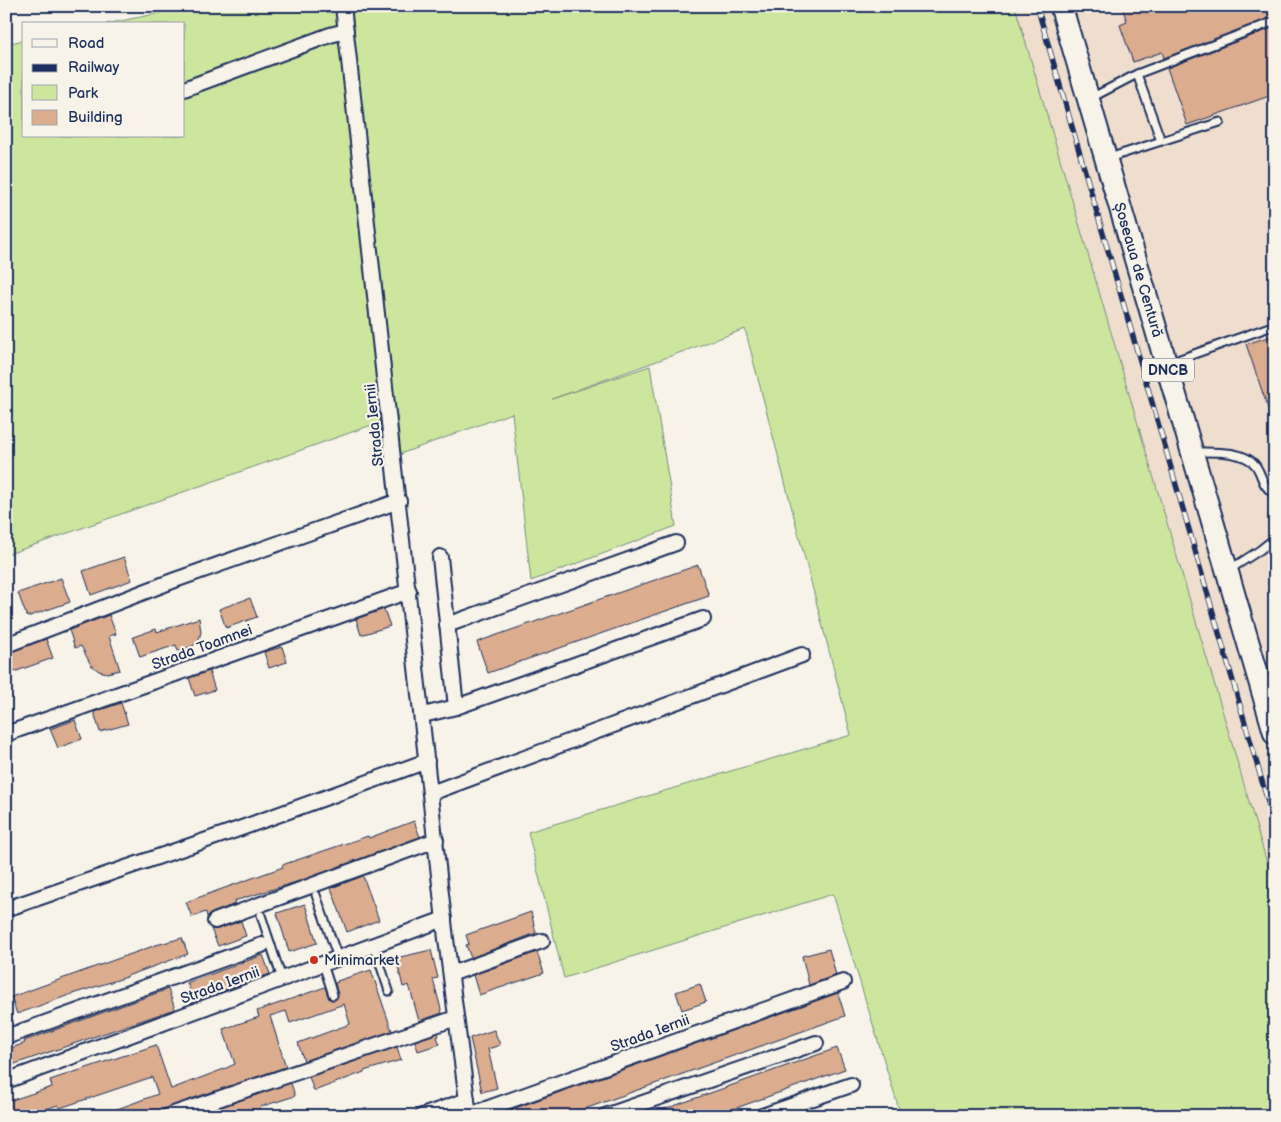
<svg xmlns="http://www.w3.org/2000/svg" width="1281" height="1122" font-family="'Balsamiq Sans',sans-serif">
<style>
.built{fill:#efdecd}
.green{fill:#cce79d;stroke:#748b7e}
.building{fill:#dbac8d;stroke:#1b2f5e}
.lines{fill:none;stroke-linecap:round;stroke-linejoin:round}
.service-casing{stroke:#1b2f5e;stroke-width:11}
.minor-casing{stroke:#1b2f5e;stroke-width:18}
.primary-casing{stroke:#1b2f5e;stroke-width:25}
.service{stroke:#f7f3e8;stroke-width:7}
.minor{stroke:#f7f3e8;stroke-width:14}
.primary{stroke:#f7f3e8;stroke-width:21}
.rail-casing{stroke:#1b2f5e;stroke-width:5.5}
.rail{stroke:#f7f3e8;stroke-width:4;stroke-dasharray:11;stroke-linecap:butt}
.poi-dot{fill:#c8321e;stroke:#f7f3e8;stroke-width:2}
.labels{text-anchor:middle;stroke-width:4.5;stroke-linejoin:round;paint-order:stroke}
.shield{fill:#f7f3e8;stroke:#5d6a87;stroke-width:1}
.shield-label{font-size:14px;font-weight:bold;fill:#1b2f5e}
.street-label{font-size:15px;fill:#1b2f5e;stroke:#f7f3e8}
.poi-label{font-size:15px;fill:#1b2f5e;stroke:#f7f3e8;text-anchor:start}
</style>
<rect width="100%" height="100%" fill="#f7f3e8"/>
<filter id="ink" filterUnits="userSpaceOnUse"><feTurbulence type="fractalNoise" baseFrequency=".02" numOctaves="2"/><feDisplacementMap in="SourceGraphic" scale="10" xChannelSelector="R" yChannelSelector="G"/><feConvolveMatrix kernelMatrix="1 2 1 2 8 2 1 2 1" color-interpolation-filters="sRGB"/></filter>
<g filter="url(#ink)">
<polygon class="built" points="1015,6 1275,6 1275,890"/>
<polygon class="green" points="194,6 1015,6 1275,890 1275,1116 901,1116 833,894 564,978 528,832 851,735 745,329 552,399 650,366 676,526 531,581 512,413 400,454 397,416 6,555 6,44 24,40 24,136 184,136 184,24 106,24"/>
<g class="building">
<polygon points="1122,6 1275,6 1275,16 1164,58 1162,52 1133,62 1120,25 1127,22"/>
<polygon points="1275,27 1275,94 1187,125 1167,68"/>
<polygon points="1275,335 1275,423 1273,423 1246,344"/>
<polygon points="124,557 132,580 91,595 83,571"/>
<polygon points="698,565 709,596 488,673 477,642"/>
<polygon points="61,578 70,602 27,617 18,593"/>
<polygon points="250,598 257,617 226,628 219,609"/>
<polygon points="384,609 390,626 361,635 356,619"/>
<polygon points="109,615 116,634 109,636 120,670 107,673 99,671 91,665 81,646 75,648 69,630"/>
<polygon points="199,618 201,632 199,640 193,646 178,651 176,645 140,657 133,637 156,629 157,632"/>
<polygon points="46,639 53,658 14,672 7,653"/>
<polygon points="282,647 287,662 269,668 264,652"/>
<polygon points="209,671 215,690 195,696 189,678"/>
<polygon points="121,703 128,724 100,732 94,712"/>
<polygon points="75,720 82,739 58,748 50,729"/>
<polygon points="414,821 420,837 303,880 234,901 235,904 212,913 207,917 206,912 192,917 186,902 283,867 282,865 368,836 369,838"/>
<polygon points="363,876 379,920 347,932 331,888"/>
<polygon points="305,904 317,943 289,952 277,913"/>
<polygon points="531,912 536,933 471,958 466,945 469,944 466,935"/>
<polygon points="241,921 246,936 218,946 211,929 218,929"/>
<polygon points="182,938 188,954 127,976 127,977 69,995 17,1014 11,997 156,945"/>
<polygon points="829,949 836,975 809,985 802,956"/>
<polygon points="431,950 438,978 433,979 442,1013 419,1021 409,985 403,987 396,958"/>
<polygon points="537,952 544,973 479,995 473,975"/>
<polygon points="263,955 270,974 194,1001 187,983"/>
<polygon points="371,970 392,1031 304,1061 298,1043 350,1024 344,1004 290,1023 286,1011 270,1016 286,1067 165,1108 160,1114 154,1116 101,1115 158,1094 152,1077 60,1108 58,1105 26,1116 6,1116 6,1102 52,1087 50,1080 156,1045 171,1089 224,1069 235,1064 223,1029 259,1017 257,1011 325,987 329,999 335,1000 338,996 335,983 338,982 337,981"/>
<polygon points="700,984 706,1002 682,1010 676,992"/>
<polygon points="168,989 175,1009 6,1067 6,1050 25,1043 24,1041"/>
<polygon points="838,993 845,1016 565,1116 493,1116"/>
<polygon points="494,1030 500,1045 488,1049 497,1088 482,1092 470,1038"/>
<polygon points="438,1033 439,1036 437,1037 440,1044 418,1051 415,1041"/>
<polygon points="397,1047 401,1060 364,1071 364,1072 314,1091 309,1077"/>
<polygon points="837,1048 845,1069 714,1116 651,1116 651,1114"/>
<polygon points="291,1083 295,1096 260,1107 261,1109 241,1116 202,1116 201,1114"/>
</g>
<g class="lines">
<g class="service-casing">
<g id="service">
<polyline points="1137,74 1161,141"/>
<polyline points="1091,98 1137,74 1275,21"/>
<polyline points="1109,158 1220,122"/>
<polyline points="1169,363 1275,325"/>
<path d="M1196 452C1212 452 1245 450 1256 466 1264 478 1260 484 1275 495"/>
<polyline points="1229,570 1260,550 1275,538"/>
<polyline points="316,895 338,958"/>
<polyline points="261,915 282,979"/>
<polyline points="374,946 389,991"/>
<polyline points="323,964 333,995"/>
</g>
</g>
<g class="minor-casing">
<g id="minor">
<polyline points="343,6 446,939 469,1116"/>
<polyline points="184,89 330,35 346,31"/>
<polyline points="440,557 456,707"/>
<polyline points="447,625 676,543"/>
<polyline points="6,645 175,580 399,501"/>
<polyline points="423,715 456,707 703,619"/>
<polyline points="6,734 409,591"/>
<polyline points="431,793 802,655"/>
<polyline points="6,909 236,830 427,761"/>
<polyline points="215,921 436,840"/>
<polyline points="451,974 542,941"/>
<polyline points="6,1037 262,945"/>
<polyline points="6,1081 444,919"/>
<polyline points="469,1115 843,982"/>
<polyline points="168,1116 456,1018"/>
<polyline points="422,1116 467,1100"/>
<polyline points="605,1116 816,1043"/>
<polyline points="762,1116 851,1085"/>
</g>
</g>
<g class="primary-casing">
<g id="primary">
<path id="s1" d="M1061 6 1275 734"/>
</g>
</g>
<use href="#service" class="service"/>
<use href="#minor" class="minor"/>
<use href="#primary" class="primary"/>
<g class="rail-casing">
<polyline id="rail" points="1037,6 1275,826"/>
</g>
<use href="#rail" class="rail"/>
</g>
</g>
<circle class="poi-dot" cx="314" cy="960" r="5"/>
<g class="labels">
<rect class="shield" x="1142" y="358.5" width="52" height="23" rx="4"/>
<g class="shield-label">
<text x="1168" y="375">DNCB</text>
</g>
<g class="street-label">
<text dy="5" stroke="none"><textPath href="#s1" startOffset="275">Șoseaua de Centură</textPath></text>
<text transform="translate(374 425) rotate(-96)" y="5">Strada Iernii</text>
<text transform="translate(202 647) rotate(-20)" y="5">Strada Toamnei</text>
<text transform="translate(220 985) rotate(-20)" y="5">Strada Iernii</text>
<text transform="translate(650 1033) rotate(-20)" y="5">Strada Iernii</text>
</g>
<g class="poi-label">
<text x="324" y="965">Minimarket</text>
</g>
</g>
<rect width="1281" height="1122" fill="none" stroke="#f7f3e8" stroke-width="25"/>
<rect x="12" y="12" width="1256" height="1097" fill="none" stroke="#1b2f5e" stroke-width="2" filter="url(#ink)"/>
<rect x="22" y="22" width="162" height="115" fill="#f7f3e8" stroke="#9fa5b1"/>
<rect x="32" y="39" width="25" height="8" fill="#f7f3e8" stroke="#9fa5b1"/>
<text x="68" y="48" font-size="15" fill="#1b2f5e">Road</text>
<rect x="32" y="64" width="25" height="8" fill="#1b2f5e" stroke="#9fa5b1"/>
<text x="68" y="72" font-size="15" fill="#1b2f5e">Railway</text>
<rect x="32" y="85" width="25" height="15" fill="#cce79d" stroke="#9fa5b1"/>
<text x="68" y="98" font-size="15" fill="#1b2f5e">Park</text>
<rect x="32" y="110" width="25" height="15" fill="#dbac8d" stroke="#9fa5b1"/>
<text x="68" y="122" font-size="15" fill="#1b2f5e">Building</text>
</svg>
